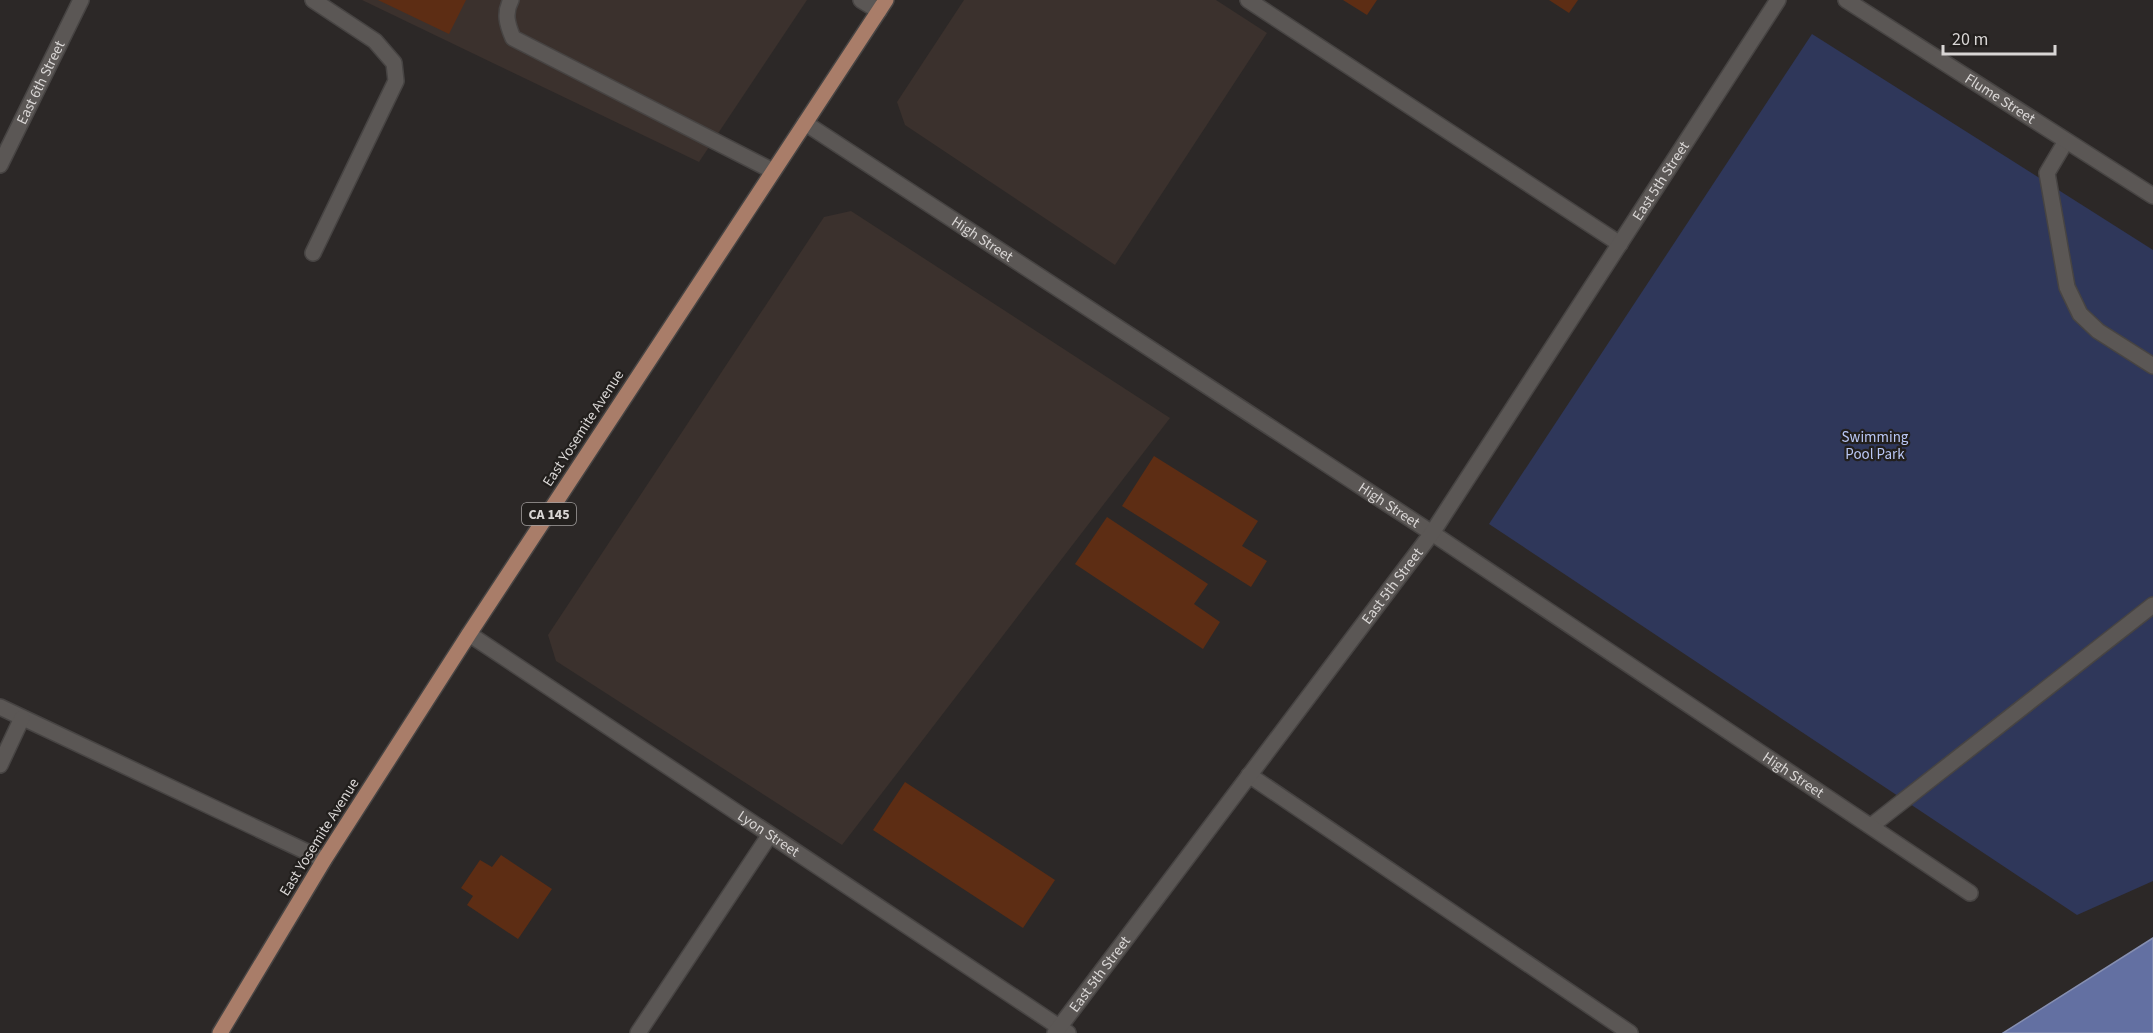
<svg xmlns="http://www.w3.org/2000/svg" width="2153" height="1033" font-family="'Source Sans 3',sans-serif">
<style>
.built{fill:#3b312d}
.green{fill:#2f375a}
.water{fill:#6370a2;stroke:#868fb1;stroke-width:1.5}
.building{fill:#5d2d14}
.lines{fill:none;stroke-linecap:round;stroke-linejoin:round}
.lane-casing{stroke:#474443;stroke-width:18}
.street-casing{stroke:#474443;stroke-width:18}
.primary-casing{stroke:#474443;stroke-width:18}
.lane{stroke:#5b5755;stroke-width:15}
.street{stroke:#5b5755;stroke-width:15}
.primary{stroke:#a97d69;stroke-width:15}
.labels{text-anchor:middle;stroke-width:4.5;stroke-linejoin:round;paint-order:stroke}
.shield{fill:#221f1d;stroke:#a29f9e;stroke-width:1.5}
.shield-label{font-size:14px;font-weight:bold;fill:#d9d6d5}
.street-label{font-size:15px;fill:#d9d6d5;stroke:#221f1d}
.park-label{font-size:15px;fill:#bac7f5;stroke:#221f1d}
</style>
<rect width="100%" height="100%" fill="#2c2827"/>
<g class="built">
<polygon points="362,0 807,0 699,162"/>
<polygon points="964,0 1216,0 1267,33 1115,265 905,125 897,102"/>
<polygon points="851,211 1170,418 842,845 556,661 548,635 824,217"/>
</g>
<polygon class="green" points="1812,34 2153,250 2153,881 2077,915 1489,524"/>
<polygon class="water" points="2153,938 2153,1033 2003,1033"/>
<g class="building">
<polygon points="378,0 466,0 449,34"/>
<polygon points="1343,0 1377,0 1367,15"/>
<polygon points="1549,0 1578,0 1569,13"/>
<polygon points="1154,456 1258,521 1242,546 1267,561 1251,587 1122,506"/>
<polygon points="1107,517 1208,584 1194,604 1220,622 1203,649 1075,564"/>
<polygon points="905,782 1055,880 1023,928 873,830"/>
<polygon points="501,855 552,889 518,939 467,905 473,896 461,888 480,860 492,867"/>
</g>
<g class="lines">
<g class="lane-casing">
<g id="lane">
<polyline points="313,0 375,41 394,63 396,81 313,253"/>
<path d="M511 0C504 13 507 24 513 38L773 171"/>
<polyline points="861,0 879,11"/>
<polyline points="1248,0 1620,244"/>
<polyline points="2066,141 2047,173 2067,287 2080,314 2098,331 2153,366"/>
<polyline points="0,707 324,860"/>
<polyline points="0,765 22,718"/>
<polyline points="1249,775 1630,1033"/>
<polyline points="1871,826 2153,605"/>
<polyline points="638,1033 769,836"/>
</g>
</g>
<g class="street-casing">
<g id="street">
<path id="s1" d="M1846 0 2153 196"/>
<path id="s2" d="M805 123 1432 533 1970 893"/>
<path id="s3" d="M0 165 81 0"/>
<path id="s4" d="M469 634 1068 1033"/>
<path id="s5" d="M1055 1033 1432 533 1778 0"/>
</g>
</g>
<g class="primary-casing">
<polyline id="primary" points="220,1033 324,860 469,634 886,0"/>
</g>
<use href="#lane" class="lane"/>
<use href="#street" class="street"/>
<use href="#primary" class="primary"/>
</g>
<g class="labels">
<rect class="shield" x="522" y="503" width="54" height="22" rx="4.5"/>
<g class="shield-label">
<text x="549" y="519">CA 145</text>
</g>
<g class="street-label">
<text dy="5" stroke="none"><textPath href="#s3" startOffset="92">East 6th Street</textPath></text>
<text dy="5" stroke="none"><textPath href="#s1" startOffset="183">Flume Street</textPath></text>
<text dy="5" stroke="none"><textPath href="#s5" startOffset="1046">East 5th Street</textPath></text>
<text dy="5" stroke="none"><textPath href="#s2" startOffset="212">High Street</textPath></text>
<text transform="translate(583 428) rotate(-57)" y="5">East Yosemite Avenue</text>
<text dy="5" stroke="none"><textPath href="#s2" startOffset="698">High Street</textPath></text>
<text dy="5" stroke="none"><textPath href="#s5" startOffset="560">East 5th Street</textPath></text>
<text dy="5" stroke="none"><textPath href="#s2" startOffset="1184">High Street</textPath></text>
<text dy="5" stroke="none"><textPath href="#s4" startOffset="360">Lyon Street</textPath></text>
<text transform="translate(319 837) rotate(-58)" y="5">East Yosemite Avenue</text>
<text dy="5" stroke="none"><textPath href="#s5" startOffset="74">East 5th Street</textPath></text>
</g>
<g class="park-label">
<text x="1875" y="442">Swimming<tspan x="1875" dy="17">Pool Park</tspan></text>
</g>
</g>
<path d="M1943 45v9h112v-9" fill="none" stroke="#d9d6d5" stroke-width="3"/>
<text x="1952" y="45" font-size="18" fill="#d9d6d5" stroke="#221f1d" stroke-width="4.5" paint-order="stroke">20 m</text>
</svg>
